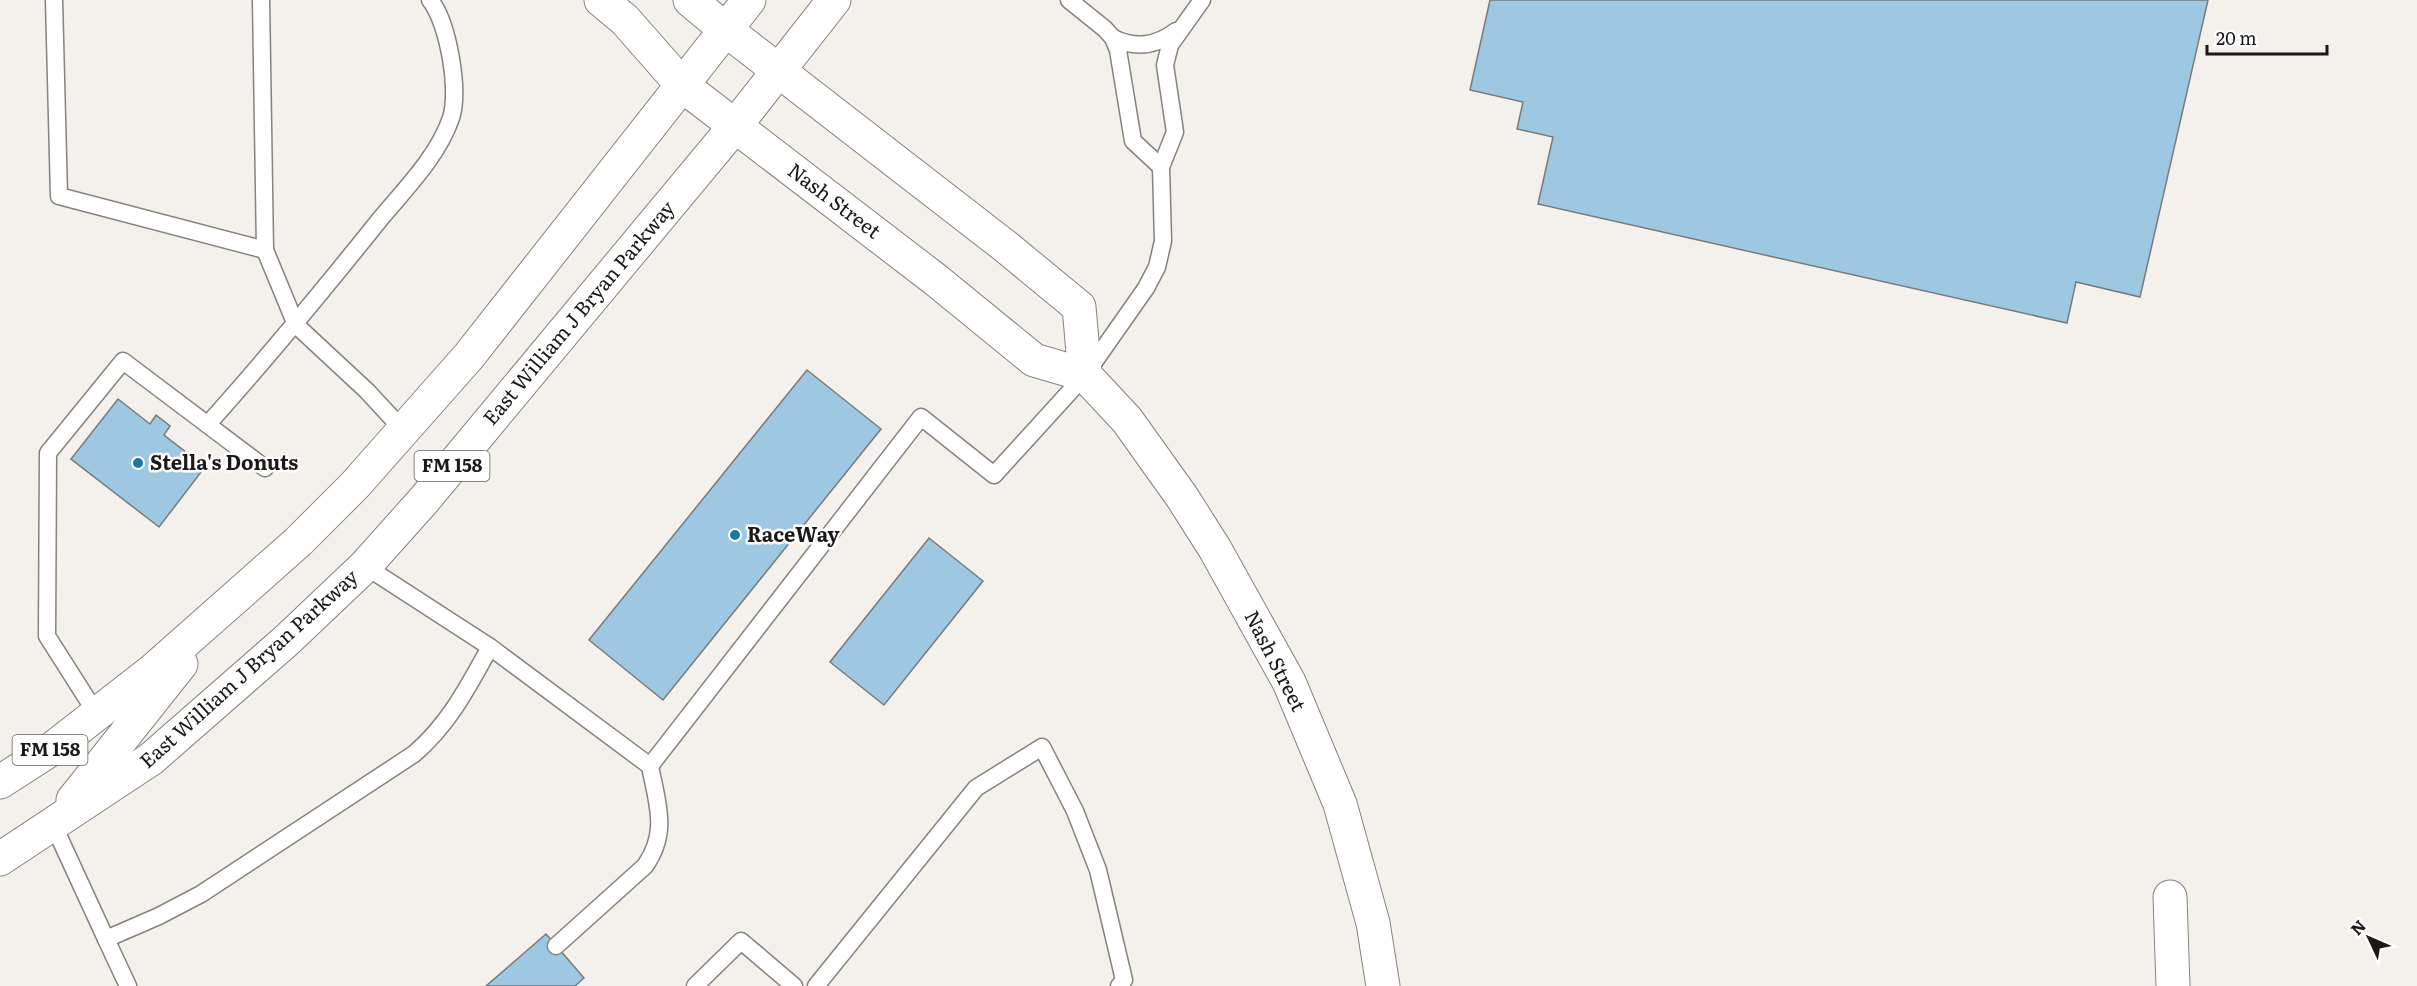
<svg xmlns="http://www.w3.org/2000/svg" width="2417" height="986" font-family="Literata,serif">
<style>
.building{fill:#9ec8e2;stroke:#767b7e;stroke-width:1.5}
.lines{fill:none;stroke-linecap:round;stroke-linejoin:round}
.lane-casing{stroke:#86837e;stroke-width:19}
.street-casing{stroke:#86837e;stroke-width:35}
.secondary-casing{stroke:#86837e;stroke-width:35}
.primary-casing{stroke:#86837e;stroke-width:35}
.lane{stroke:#fff;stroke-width:16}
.street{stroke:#fff;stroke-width:33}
.secondary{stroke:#fff;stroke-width:33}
.primary{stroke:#fff;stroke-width:33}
.poi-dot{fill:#1b79a6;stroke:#fff;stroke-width:2}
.labels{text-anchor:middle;stroke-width:5;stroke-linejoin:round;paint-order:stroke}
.shield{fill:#fff;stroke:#5f5e5d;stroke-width:1.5}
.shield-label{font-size:18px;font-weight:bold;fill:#1a1917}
.street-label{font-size:20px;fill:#1a1917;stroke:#fff}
.poi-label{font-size:20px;font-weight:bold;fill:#1a1917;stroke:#fff;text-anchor:start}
</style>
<rect width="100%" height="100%" fill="#f4f0eb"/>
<g class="building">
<polygon points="1490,0 2208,0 2140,297 2076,282 2067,323 1538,204 1553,137 1517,129 1523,102 1470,90"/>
<polygon points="807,370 881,429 663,700 589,640"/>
<polygon points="118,399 150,424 156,415 170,426 164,435 205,467 159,527 71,459"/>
<polygon points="929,538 983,581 884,705 830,662"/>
<polygon points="546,934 584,978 575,986 486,986"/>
</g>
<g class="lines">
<g class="lane-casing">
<g id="lane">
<polyline points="54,0 59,196 265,250"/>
<polyline points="261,0 265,250 296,325 367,391 404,431"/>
<polyline points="1069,0 1105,29 1113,38 1118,50 1133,141 1161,167"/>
<path d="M1113 38C1136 49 1156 46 1176 31"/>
<path d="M208 424C268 357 325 288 381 218 406 188 438 156 451 118 460 90 448 22 430 0"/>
<polyline points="365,566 490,647 650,766 921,417 994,475 1085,375 1146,288 1157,267 1163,241 1161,167 1175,132 1165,65 1170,45 1202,0"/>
<polyline points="96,713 47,636 48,453 123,361 265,468"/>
<polyline points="53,824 106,939"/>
<path d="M556 946 645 866C669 832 657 803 650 766"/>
<path d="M128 986 106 939 159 916 201 894 414 754C449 724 468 687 490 647"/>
<polyline points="695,986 741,941 794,986"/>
<polyline points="816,986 976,788 1042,747 1075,811 1098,870 1124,980 1119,986"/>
</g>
</g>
<g class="street-casing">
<g id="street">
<polyline points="601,0 625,20 683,86"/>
<polyline points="690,0 726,30"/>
<polyline points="2170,897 2173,986"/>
</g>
</g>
<g class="secondary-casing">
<g id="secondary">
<polyline points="726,30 1005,246 1079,307 1085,375"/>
<polyline points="683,86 936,280 1034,360 1085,375 1127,420 1182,497 1215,549 1289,682 1340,804 1373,923 1383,986"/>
</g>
</g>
<g class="primary-casing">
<g id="primary">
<polyline points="0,782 53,748 152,671 298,542 355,485 469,356 749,0"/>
<polyline points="73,800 181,664"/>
<polyline points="0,859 151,759 287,640 365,566 424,500 735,126 834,0"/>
</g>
</g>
<use href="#lane" class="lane"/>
<use href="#street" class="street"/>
<use href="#secondary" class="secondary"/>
<use href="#primary" class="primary"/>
</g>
<g class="poi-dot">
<circle cx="138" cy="463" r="6"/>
<circle cx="735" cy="535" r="6"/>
</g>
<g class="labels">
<g class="shield">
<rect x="414.5" y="451" width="75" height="30" rx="4.5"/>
<rect x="12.5" y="735" width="75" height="30" rx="4.5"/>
</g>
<g class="shield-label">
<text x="452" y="472">FM 158</text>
<text x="50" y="756">FM 158</text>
</g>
<g class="street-label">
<text transform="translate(834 201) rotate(37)" y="7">Nash Street</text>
<text transform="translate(579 313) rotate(-50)" y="7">East William J Bryan Parkway</text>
<text transform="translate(1275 661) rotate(63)" y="7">Nash Street</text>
<text transform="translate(249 669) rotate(-42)" y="7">East William J Bryan Parkway</text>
</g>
<g class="poi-label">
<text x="150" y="470">Stella's Donuts</text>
<text x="747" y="542">RaceWay</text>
</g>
</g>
<g transform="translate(2369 938) rotate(314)" stroke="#ffffff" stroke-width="4.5" paint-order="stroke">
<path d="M0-4.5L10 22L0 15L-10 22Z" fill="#1a1917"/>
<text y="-9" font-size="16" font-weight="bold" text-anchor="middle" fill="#1a1917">N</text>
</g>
<path d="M2207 45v9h120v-9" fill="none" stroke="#1a1917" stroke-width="3"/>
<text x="2216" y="45" font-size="18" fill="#1a1917" stroke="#ffffff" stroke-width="4.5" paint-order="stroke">20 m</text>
</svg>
